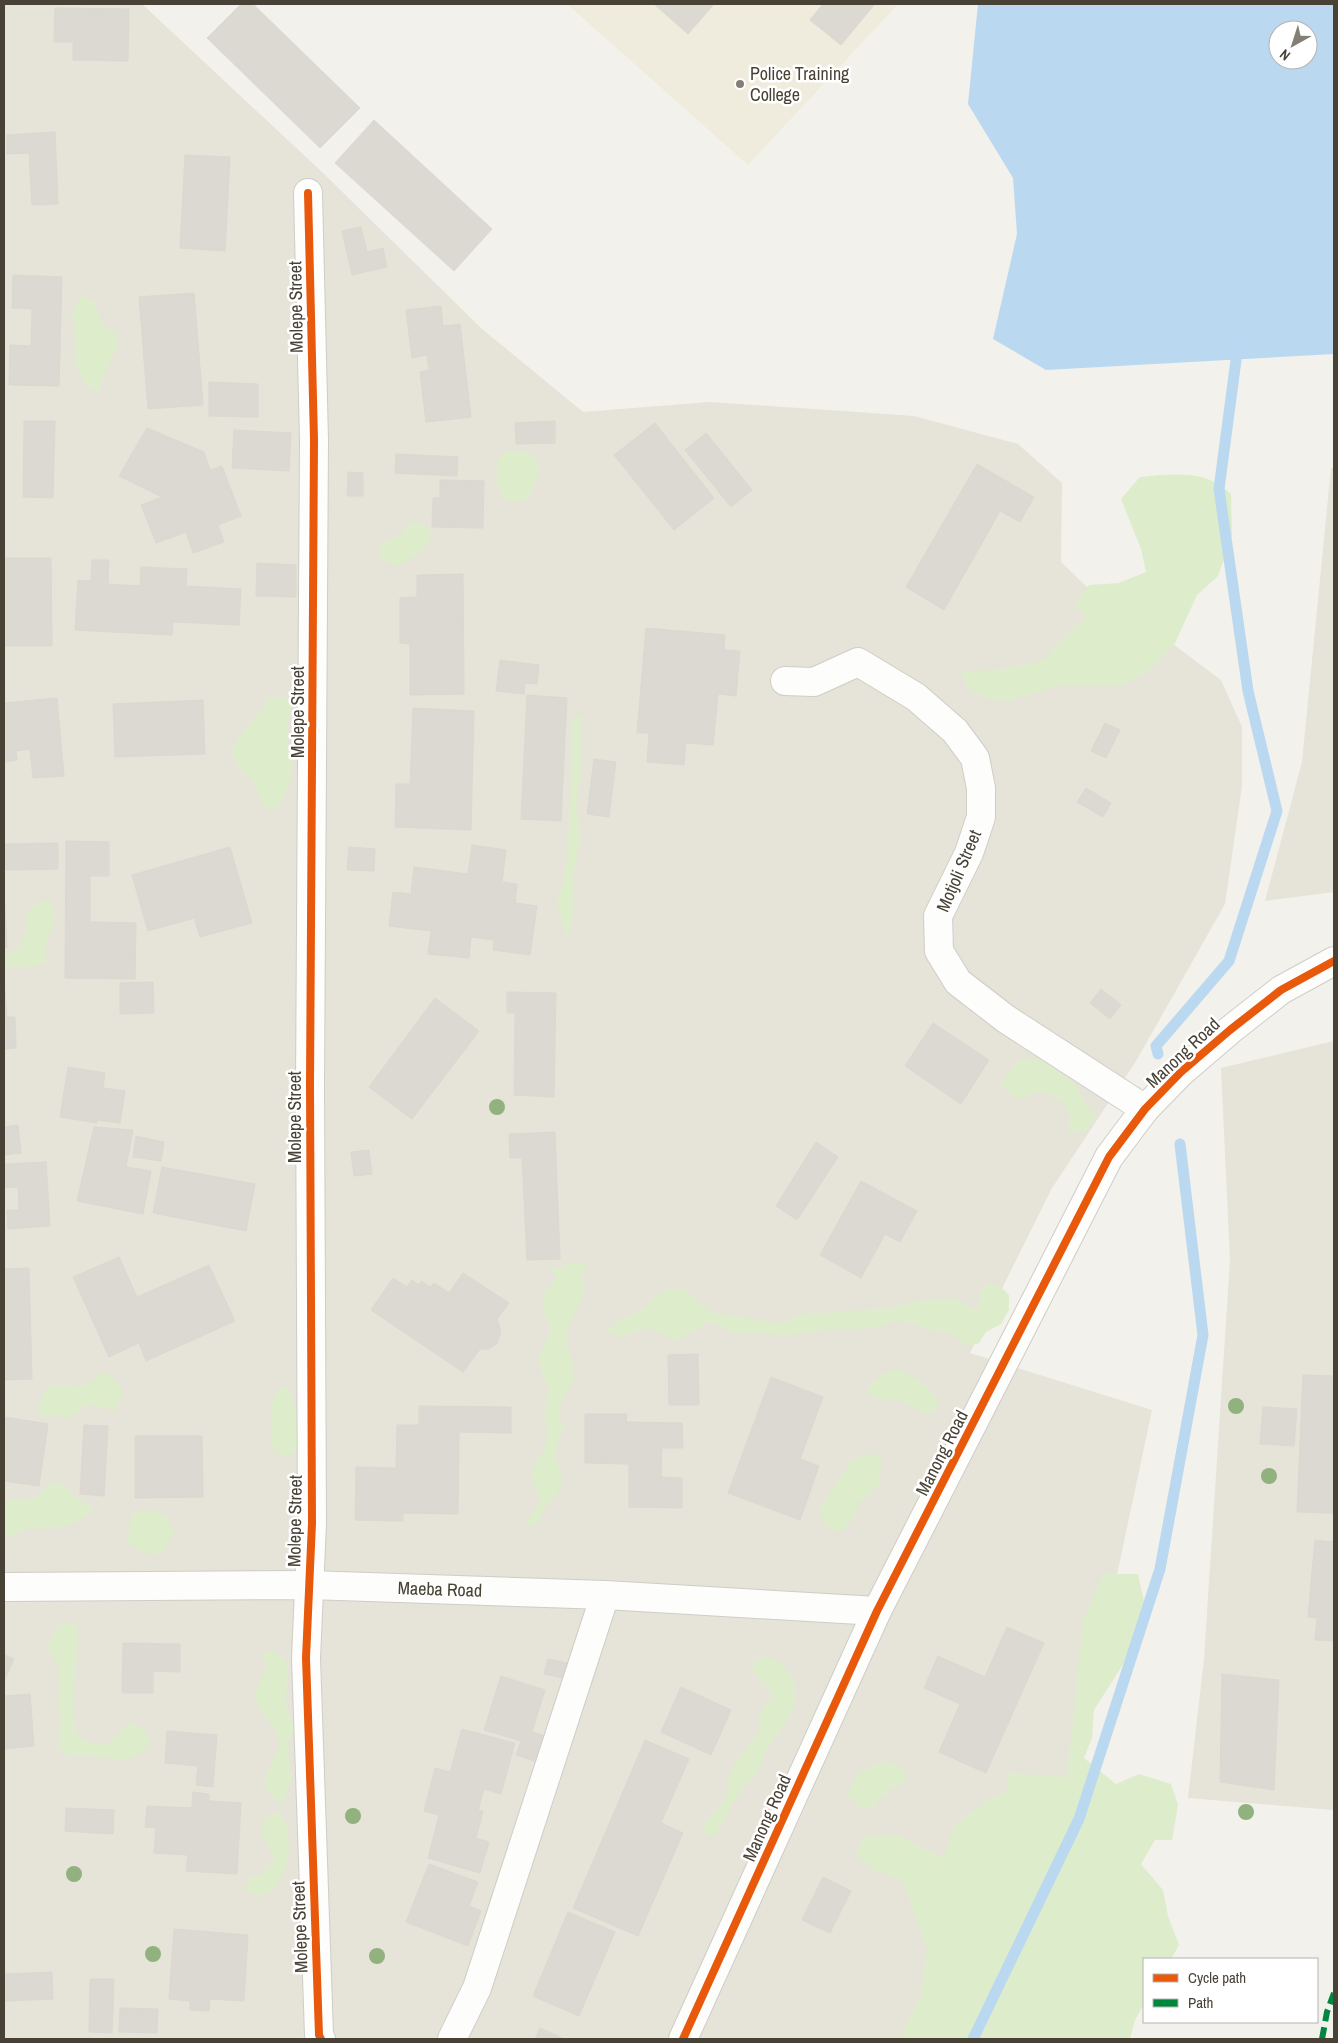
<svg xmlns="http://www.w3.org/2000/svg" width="1338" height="2043" font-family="'Archivo Narrow',sans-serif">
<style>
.residential{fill:#e6e3d8}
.education{fill:#f0ecdd}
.green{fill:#ddedcb}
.water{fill:#bbd8f1;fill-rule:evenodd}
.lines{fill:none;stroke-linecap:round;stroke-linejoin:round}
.stream{stroke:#bbd8f1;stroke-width:11}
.building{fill:#dcd9d3;stroke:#dad8d1}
.minor-casing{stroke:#cecdc7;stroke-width:30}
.minor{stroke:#fdfdfc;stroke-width:28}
.quiet{stroke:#00873e;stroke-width:6;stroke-dasharray:12 6;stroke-linecap:butt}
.cycleway-casing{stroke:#fff;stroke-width:11}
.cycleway{stroke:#e8590c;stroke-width:8}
.tree{fill:#91b17f}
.poi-dot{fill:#847f75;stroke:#fff;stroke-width:2}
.labels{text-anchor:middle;stroke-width:5;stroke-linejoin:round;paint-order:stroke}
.poi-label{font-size:18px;fill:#484236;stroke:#fff;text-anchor:start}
.street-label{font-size:18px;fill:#484236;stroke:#fff}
</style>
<rect width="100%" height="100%" fill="#f2f1eb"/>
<g class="residential">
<polygon points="4,4 142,4 322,172 482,329 583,412 709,402 914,416 1018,444 1062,483 1061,562 1117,616 1153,629 1221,680 1242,727 1242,786 1225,904 1136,1061 1052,1188 970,1353 1152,1410 1069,1800 933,2039 4,2039"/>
<polygon points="1331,468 1334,468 1334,892 1265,901 1302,762"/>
<polygon points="1334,1041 1334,1810 1188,1798 1204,1659 1230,1260 1221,1068"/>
</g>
<polygon class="education" points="567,4 898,4 748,165"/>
<g class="green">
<path d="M86 297 94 301 102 325 113 330 119 342 97 393C61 364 83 349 72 315L79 298Z"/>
<path d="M515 451C531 452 535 456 540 470L530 495 521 502 504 500C495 486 496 472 499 456L507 452Z"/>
<path d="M1160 475C1190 474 1207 473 1231 494L1232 535 1218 576 1197 595 1175 643 1147 671 1123 686H1057L1009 701 988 699 966 686 961 671 1000 670 1045 660C1056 644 1072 632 1086 617L1074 604 1089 585 1119 583 1146 572 1141 549 1121 499 1140 477Z"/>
<path d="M413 521 430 528C436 546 411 559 397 566L386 562 379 556 382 543 400 536Z"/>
<path d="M280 697 291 699C293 710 287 719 287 730 286 741 291 751 292 761 293 778 285 801 272 811L260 803 256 786 236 764 232 748C243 730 258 716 270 698Z"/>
<polygon points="575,716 582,717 582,765 576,804 581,835 574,870 572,926 566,936 557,900 562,888 567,855 572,767 571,725"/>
<path d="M43 901 52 903C60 929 47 928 45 948 45 953 46 959 46 964L16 968 4 967V955C23 952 28 932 26 915L34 905Z"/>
<polygon points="1030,1057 1047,1063 1077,1086 1083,1100 1097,1116 1084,1132 1068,1132 1070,1116 1066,1106 1053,1095 1039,1092 1015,1099 1000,1084 1017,1062"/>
<path d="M568 1262 584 1263 587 1269 581 1279C591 1299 572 1311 567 1331 563 1347 575 1359 574 1375 573 1399 550 1395 564 1428 559 1437 555 1447 556 1457 559 1470 565 1479 559 1491 556 1499 548 1502 544 1509 539 1517 540 1522 532 1528L527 1521 540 1502 532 1475 535 1464 546 1445 548 1433 545 1424V1407L548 1387 542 1373 539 1357 549 1334V1327L542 1304 544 1295 556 1277 550 1268H561Z"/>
<path d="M988 1283 1002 1288 1009 1295V1310L1001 1324 986 1332 979 1343 969 1346 948 1332 933 1331 900 1320 877 1327 858 1329H831L783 1336 767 1333 735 1334 721 1326 708 1322 678 1341C652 1329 650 1324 621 1337L606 1331 622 1318 638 1313 658 1295 669 1288 684 1289 712 1313 782 1323 804 1314 891 1308 918 1301 940 1299 955 1298 974 1310 979 1308 981 1290Z"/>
<path d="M900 1369C915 1378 930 1385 939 1402L932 1413 920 1412 899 1399 882 1401 868 1394 869 1386 882 1374Z"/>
<path d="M105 1371C122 1384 129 1394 114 1411 107 1410 102 1406 95 1405 84 1403 76 1415 67 1419L57 1415 41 1417C35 1405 42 1395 51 1385L80 1386 90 1383Z"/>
<path d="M287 1386C297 1403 295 1421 303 1440L294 1453 284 1458 272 1447C270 1441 271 1405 273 1399 275 1393 281 1388 287 1386Z"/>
<polygon points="871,1453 883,1458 880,1469 880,1483 858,1504 854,1518 840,1532 827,1527 819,1510 852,1459"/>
<path d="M60 1482 76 1498 90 1505 93 1510C75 1529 53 1528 29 1529 20 1530 12 1537 4 1539V1505C15 1489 30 1512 48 1485Z"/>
<path d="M138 1511C160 1509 169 1513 174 1536L168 1542 164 1553C149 1557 141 1552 128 1543L131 1516Z"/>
<polygon points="1104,1574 1138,1574 1145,1606 1136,1644 1094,1710 1092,1738 1084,1758 1116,1784 1139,1774 1171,1784 1178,1805 1172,1840 1155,1840 1141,1864 1163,1890 1168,1916 1179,1945 1171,1959 1144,1959 1144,2004 1135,2020 1130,2039 899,2039 920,1997 927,1949 903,1881 872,1869 857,1855 862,1837 897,1835 944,1859 953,1827 986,1801 1008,1790 1007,1773 1067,1777 1083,1619"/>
<path d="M65 1622 76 1625 78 1636C78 1669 64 1713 82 1741L98 1744 110 1742 127 1724 137 1725 147 1731 150 1741C132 1775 99 1749 70 1757L59 1746 61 1721 58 1697 60 1676 57 1662 49 1654C49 1638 51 1631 65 1622Z"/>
<polygon points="273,1651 286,1660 288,1679 285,1699 294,1729 288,1743 291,1780 282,1805 270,1795 264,1784 279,1746 278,1733 258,1706 254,1692 266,1670 263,1654"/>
<path d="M763 1656C776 1658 783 1665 790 1675 809 1705 780 1727 766 1752 762 1760 760 1769 754 1776 748 1783 740 1790 735 1799 728 1811 723 1824 715 1836L704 1833 705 1823 724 1802 728 1789 729 1773 759 1732 760 1715 771 1697 769 1688 752 1671 756 1660Z"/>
<path d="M886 1761 898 1765 905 1772V1783C890 1788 881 1797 872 1809 860 1808 853 1805 848 1794 857 1769 864 1770 886 1761Z"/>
<path d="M279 1812C294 1831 291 1864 277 1885 274 1890 266 1893 261 1896L245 1891 249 1878 265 1872 273 1864 272 1852 261 1834 264 1819Z"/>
</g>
<path class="water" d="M978 4H1334V354L1046 370 993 339 1017 234 1013 178 968 104ZM1278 30H1308V60H1278Z"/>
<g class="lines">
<g class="stream">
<polyline points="1158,1054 1156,1046 1229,961 1277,811 1248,691 1219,489 1236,360 1235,346"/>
<polyline points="973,2039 1079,1819 1160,1569 1203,1335 1180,1144"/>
</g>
</g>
<g class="building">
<polygon points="241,4 253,4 360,108 320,148 207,38"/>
<polygon points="654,4 714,4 688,34"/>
<polygon points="823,4 873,4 874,5 841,45 810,20"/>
<polygon points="55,8 129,9 128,61 73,60 73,42 54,42"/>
<polygon points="374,120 492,229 454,271 335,163"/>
<polygon points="55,132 58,204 32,205 29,153 7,154 7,135"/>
<polygon points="185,155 230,157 225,251 180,248"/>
<polygon points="361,227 367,252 383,248 387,267 352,275 342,231"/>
<polygon points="13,275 62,277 59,386 9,385 10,345 31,346 32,309 12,308"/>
<polygon points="194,293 203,405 148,409 139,297"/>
<polygon points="441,306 443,326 460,324 471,417 426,422 420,372 429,370 427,355 412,358 406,310"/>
<polygon points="209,382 258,384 258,417 209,416"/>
<polygon points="24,421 55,421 53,498 23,497"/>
<polygon points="555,421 555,443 516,444 515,423"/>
<polygon points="655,423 714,498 674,530 614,455"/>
<polygon points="147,428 204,452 210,470 222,466 241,516 218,525 224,542 193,553 186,532 156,543 141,505 162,497 119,476"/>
<polygon points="234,430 291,433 289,471 232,468"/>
<polygon points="706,433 752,490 731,507 685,450"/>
<polygon points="396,454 458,457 457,476 395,473"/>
<polygon points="977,464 1034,497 1020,522 1000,511 944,610 906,587"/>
<polygon points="348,472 363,473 363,496 347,496"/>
<polygon points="440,480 484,481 483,528 432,527 433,498 440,498"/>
<polygon points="4,558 51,558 52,646 4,646"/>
<polygon points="92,560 109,560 108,584 140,586 141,567 187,569 186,586 241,589 239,625 173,622 172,635 75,630 78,580 91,581"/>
<polygon points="257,563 296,565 296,597 256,596"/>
<polygon points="463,574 464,694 410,695 410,644 400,643 400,598 417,597 417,575"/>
<polygon points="646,628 725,635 724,650 740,651 736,696 718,694 713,745 686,743 684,765 647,762 649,733 637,733"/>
<polygon points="500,660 539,665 537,684 525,683 524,694 496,691"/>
<polygon points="527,695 567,698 561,821 521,819"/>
<polygon points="57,698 64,776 33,778 30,749 16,751 17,760 4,762 4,703"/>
<polygon points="203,700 205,754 115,757 113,704"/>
<polygon points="413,708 474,711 471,830 395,827 396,784 410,784"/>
<polygon points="1105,723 1120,730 1106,758 1091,751"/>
<polygon points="594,759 616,762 609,817 587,814"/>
<polygon points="1086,788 1111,803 1103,817 1077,802"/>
<polygon points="66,841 109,842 109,876 90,876 90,922 136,923 135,979 65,978"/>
<polygon points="58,843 58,869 6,870 5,844"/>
<polygon points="472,845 506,850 502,882 517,884 515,903 537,906 530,955 493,950 494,940 471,937 469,958 428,954 431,931 389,926 393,892 411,894 414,867 468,874"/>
<polygon points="230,847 252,923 200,937 194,918 148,931 132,875"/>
<polygon points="349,847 375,849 374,871 347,870"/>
<polygon points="4,890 7,948 4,948"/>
<polygon points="4,978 7,1017 15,1017 16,1048 4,1049"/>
<polygon points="153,982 154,1013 120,1014 120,983"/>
<polygon points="1101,989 1121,1005 1110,1019 1090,1003"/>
<polygon points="507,992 556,993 554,1097 514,1095 515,1013 507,1013"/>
<polygon points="435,998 479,1031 412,1119 369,1087"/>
<polygon points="933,1023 989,1060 961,1104 905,1066"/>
<polygon points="68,1067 105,1073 103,1088 125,1091 120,1123 97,1120 97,1123 60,1117"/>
<polygon points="18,1125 21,1153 4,1155 4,1127"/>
<polygon points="94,1127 133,1130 126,1167 151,1171 143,1214 77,1201"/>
<polygon points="555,1132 560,1259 527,1260 522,1158 510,1158 509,1134"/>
<polygon points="136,1136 164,1142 161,1161 133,1157"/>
<polygon points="816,1142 838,1157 797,1220 776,1206"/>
<polygon points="369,1150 372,1174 354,1176 351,1152"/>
<polygon points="46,1162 50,1226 8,1229 7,1210 19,1210 18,1187 6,1188 5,1164"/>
<polygon points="162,1167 255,1184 246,1231 153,1213"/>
<polygon points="861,1181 917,1211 900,1242 885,1234 861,1278 820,1255"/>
<polygon points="119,1257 137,1297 209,1265 235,1321 146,1361 139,1343 109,1357 73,1277"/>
<polygon points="29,1268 32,1379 4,1380 4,1269"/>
<polygon points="463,1273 509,1303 497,1319 501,1331 497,1344 488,1349 480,1349 463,1372 371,1310 393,1278 407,1287 412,1280 419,1285 421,1281 430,1287 434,1283 449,1293"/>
<polygon points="698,1354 699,1405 669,1405 668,1355"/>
<polygon points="1303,1375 1334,1376 1334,1513 1297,1512"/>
<polygon points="771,1377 823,1397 800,1459 819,1466 800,1520 728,1493"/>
<polygon points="419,1406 511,1407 511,1433 459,1432 458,1514 403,1513 403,1521 355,1520 356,1467 396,1468 397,1425 419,1425"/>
<polygon points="1263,1407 1297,1409 1294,1446 1260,1444"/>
<polygon points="585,1414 627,1414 626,1422 682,1423 683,1448 662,1448 661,1477 682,1478 682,1508 629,1507 629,1464 585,1463"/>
<polygon points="4,1417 48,1424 39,1486 4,1481"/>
<polygon points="84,1425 108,1426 104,1496 80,1494"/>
<polygon points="135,1436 202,1436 203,1497 135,1498"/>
<polygon points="1315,1540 1334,1542 1334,1641 1315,1640 1317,1618 1308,1617"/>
<polygon points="1007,1627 1044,1643 986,1773 939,1752 960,1704 924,1688 938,1656 985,1677"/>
<polygon points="123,1643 180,1644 180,1672 153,1671 153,1693 122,1693"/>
<polygon points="4,1655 14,1659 4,1681"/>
<polygon points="548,1659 571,1664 568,1679 544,1674"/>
<polygon points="1222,1674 1279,1680 1274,1790 1220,1782"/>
<polygon points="501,1676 545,1690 532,1732 545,1736 537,1762 516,1755 521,1741 484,1730"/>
<polygon points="681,1687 731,1710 711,1755 661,1732"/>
<polygon points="30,1694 34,1746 4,1749 4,1696"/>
<polygon points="462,1729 515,1743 501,1794 484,1789 478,1810 483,1811 476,1838 489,1842 480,1873 428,1858 439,1815 424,1811 435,1768 450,1772"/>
<polygon points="167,1731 217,1735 213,1787 196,1785 198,1766 165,1763"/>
<polygon points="645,1740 689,1759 661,1823 683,1833 638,1936 573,1908"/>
<polygon points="193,1792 209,1794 209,1801 241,1803 237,1874 186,1871 188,1855 154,1853 156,1828 145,1827 147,1806 192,1808"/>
<polygon points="66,1808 114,1810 113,1834 65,1831"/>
<polygon points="429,1864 478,1882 469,1906 481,1911 468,1946 406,1922"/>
<polygon points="823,1877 851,1891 830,1933 802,1920"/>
<polygon points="568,1912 615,1932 579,2016 533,1996"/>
<polygon points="174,1929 248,1935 244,2001 210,1999 209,2011 190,2010 190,2001 169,1999"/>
<polygon points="52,1972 53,1999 4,2001 4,1974"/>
<polygon points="90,1979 114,1979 112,2033 89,2032"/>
<polygon points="120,2008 158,2009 157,2033 119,2032"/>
<polygon points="540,2028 564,2039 535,2039"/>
</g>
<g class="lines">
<g class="minor-casing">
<g id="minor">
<polyline points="308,193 314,440 310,1085 312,1523 306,1658 319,2035 321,2039"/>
<polyline points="785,681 814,682 858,662 916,697 955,731 975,758 981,788 981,817 969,853 938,916 939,951 958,982 1006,1019 1145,1109"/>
<path id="s1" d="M4 1587 309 1585 605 1595 877 1611"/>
<polyline points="452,2039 477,1988 605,1595"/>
<polyline points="683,2039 877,1611 1109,1157 1145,1109 1181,1072 1230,1030 1281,990 1334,961"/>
</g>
</g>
<use href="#minor" class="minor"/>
<polyline class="quiet" points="1322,2039 1327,2012 1334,1993"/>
<g class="cycleway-casing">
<g id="cycleway">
<polyline points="308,193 314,440 310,1085 312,1523 306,1658 319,2035 321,2039"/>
<polyline points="683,2039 877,1611 1109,1157 1145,1109 1181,1072 1230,1030 1281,990 1334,961"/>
</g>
</g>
<use href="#cycleway" class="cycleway"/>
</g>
<g class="tree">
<circle cx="497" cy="1107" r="8"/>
<circle cx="1236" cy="1406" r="8"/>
<circle cx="1269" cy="1476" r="8"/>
<circle cx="1246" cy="1812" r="8"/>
<circle cx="353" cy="1816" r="8"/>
<circle cx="74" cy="1874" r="8"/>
<circle cx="153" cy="1954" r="8"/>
<circle cx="377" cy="1956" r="8"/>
</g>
<circle class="poi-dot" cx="740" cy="84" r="5"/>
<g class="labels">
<g class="poi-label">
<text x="750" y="80">Police Training<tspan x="750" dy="21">College</tspan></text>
</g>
<g class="street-label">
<text transform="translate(296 307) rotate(-91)" y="6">Molepe Street</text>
<text transform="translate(298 712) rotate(-90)" y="6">Molepe Street</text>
<text transform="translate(959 871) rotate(-67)" y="6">Motjoli Street</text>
<text transform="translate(1183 1053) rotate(-43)" y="6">Manong Road</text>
<text transform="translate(295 1117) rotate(-90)" y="6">Molepe Street</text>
<text transform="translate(942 1453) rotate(-63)" y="6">Manong Road</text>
<text transform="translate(295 1521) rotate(-89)" y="6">Molepe Street</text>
<text dy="6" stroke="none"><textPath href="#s1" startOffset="436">Maeba Road</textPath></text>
<text transform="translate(767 1818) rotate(-66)" y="6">Manong Road</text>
<text transform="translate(300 1927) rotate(-92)" y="6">Molepe Street</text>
</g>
</g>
<rect width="1338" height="2043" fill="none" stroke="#484236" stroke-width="10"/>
<rect x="1143" y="1958" width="175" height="65" fill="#ffffff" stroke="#b6b3af"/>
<rect x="1153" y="1974" width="25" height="8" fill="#e8590c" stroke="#b6b3af"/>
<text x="1188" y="1983" font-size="15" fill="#484236">Cycle path</text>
<rect x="1153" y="1999" width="25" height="8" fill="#00873e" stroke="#b6b3af"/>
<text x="1188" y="2008" font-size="15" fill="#484236">Path</text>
<g transform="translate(1293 45) rotate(219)"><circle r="24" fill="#ffffff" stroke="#b6b3af"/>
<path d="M0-4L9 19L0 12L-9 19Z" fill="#847f75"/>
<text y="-8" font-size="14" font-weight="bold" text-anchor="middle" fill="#484236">N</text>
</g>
</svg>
